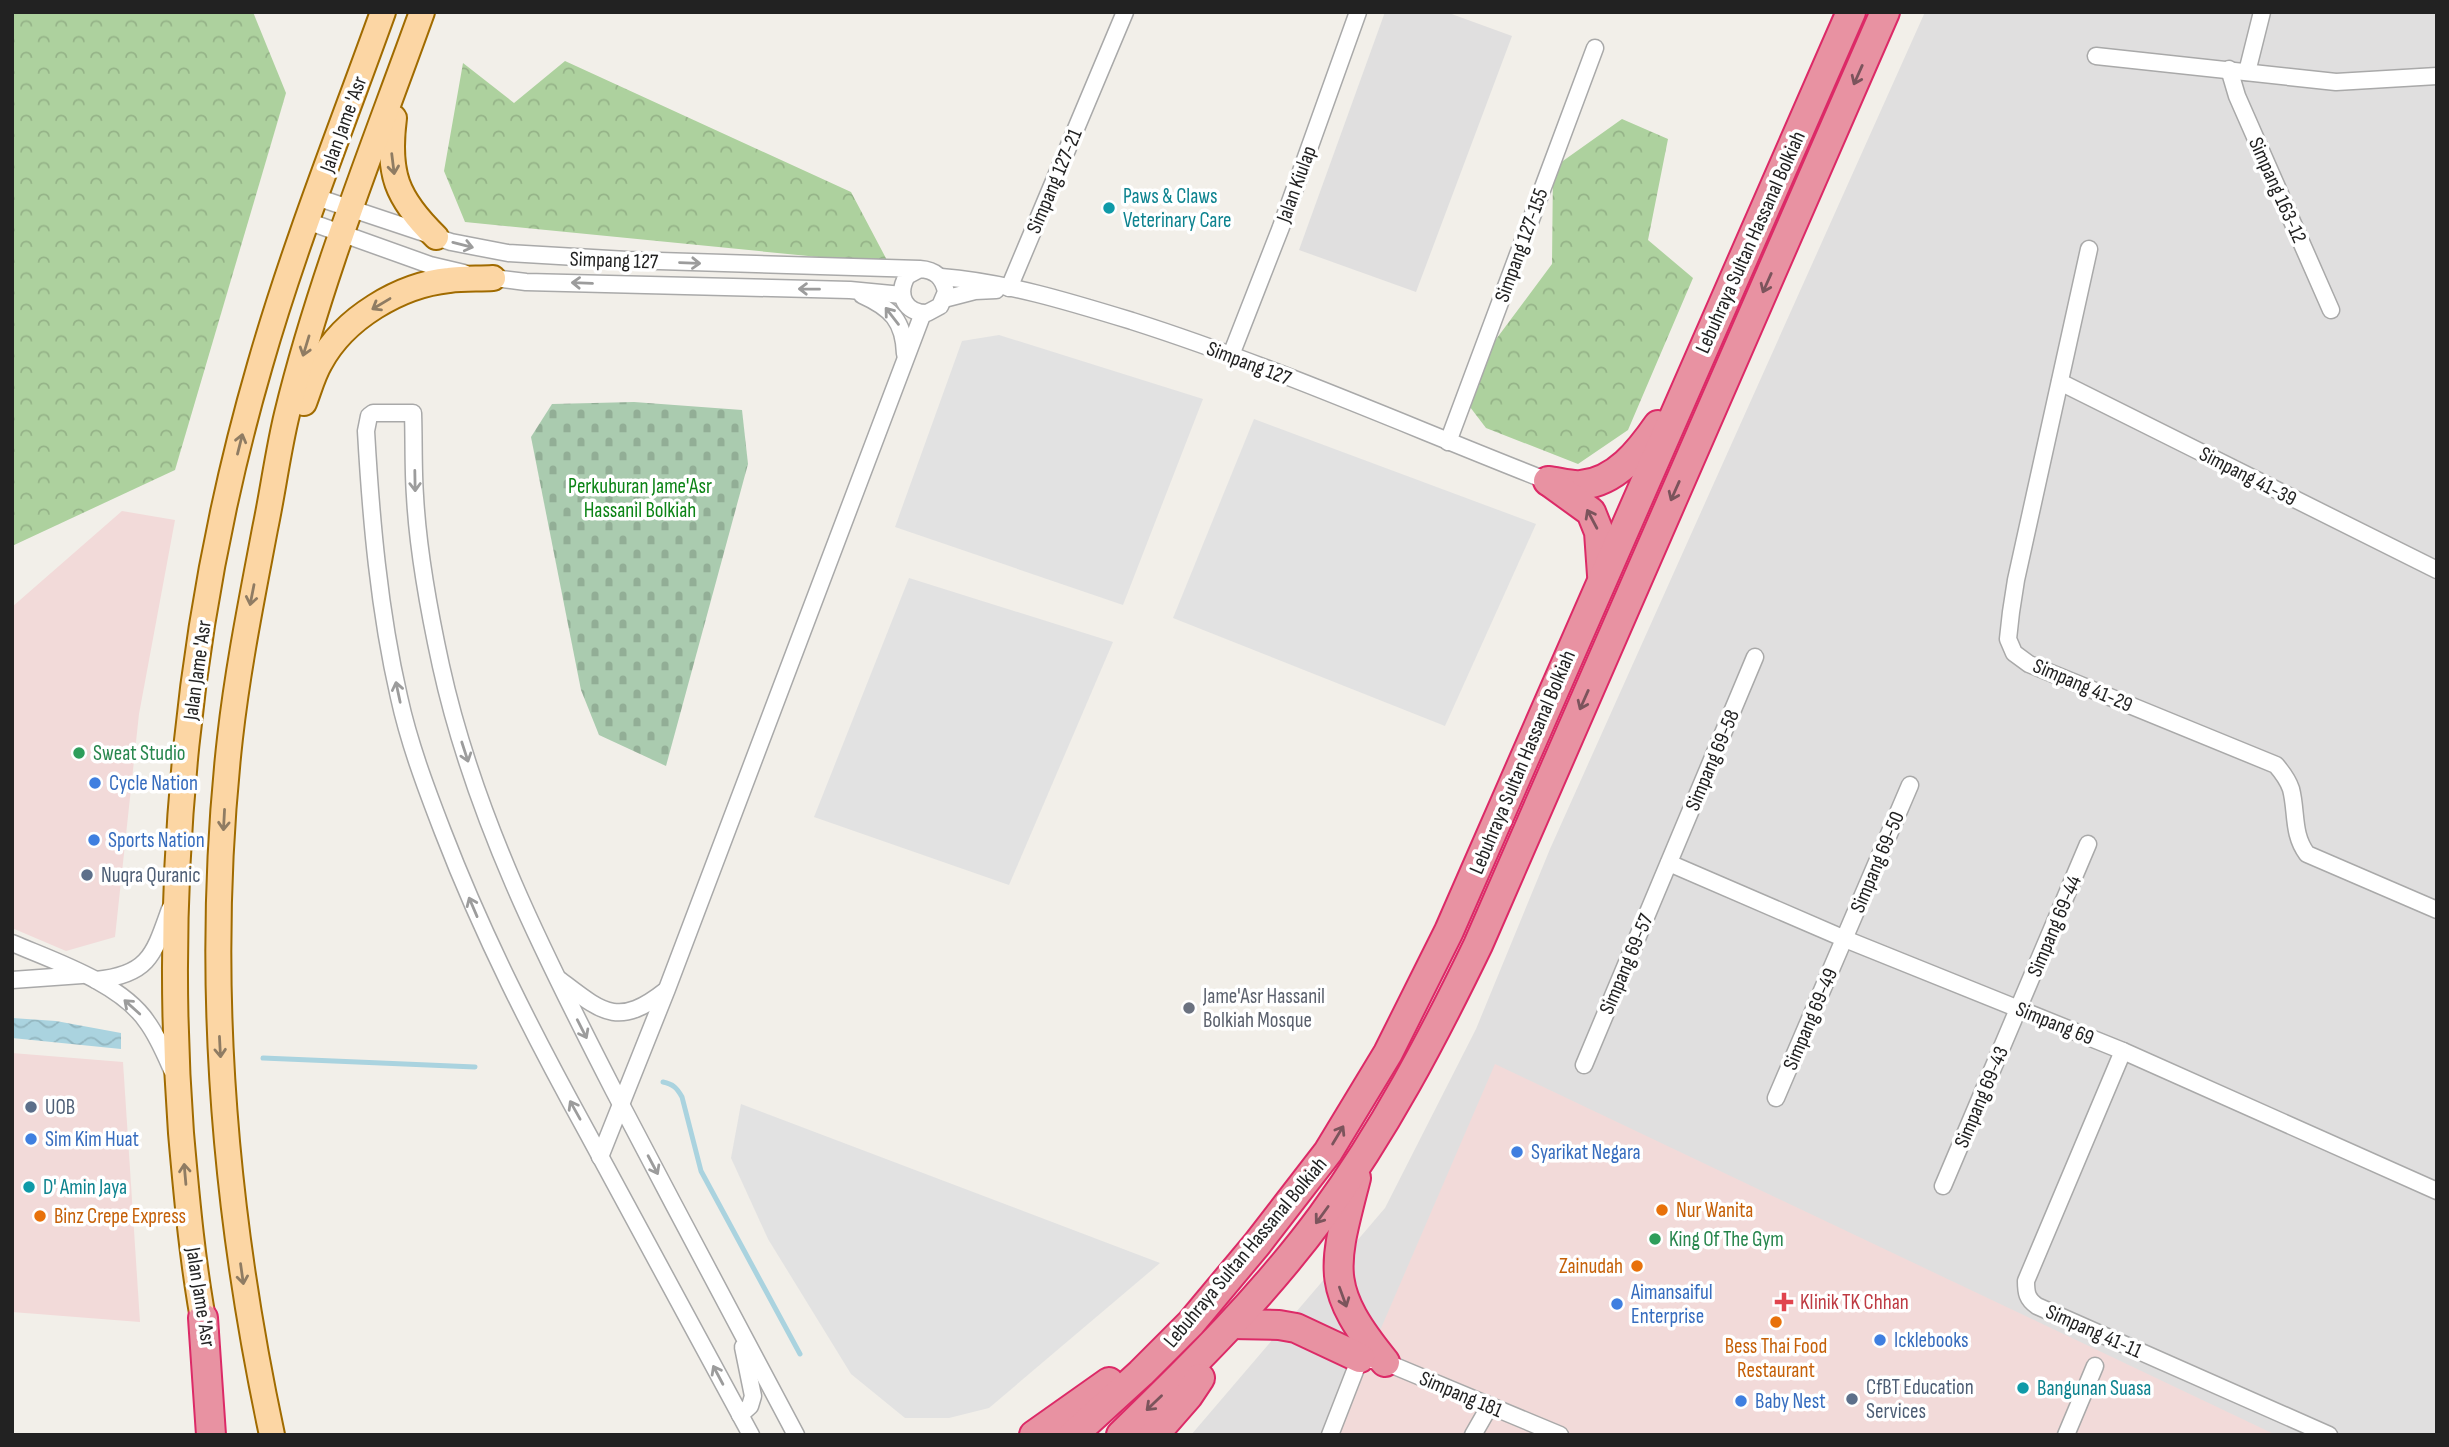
<svg xmlns="http://www.w3.org/2000/svg" width="2449" height="1447" font-family="'Sofia Sans Condensed',sans-serif">
<style>
.residential{fill:#e0dfdf}
.commercial{fill:#f2dad9}
.forest{fill:url(#forest-crowns)}
.cemetery{fill:url(#cemetery-stones)}
.parking{fill:#e2e2e2}
.water{fill:url(#water-waves)}
.lines{fill:none;stroke-linecap:round;stroke-linejoin:round}
.stream{stroke:#aad3df;stroke-width:5}
.minor-casing{stroke:#a9a9a9;stroke-width:19}
.primary-casing{stroke:#a06b00;stroke-width:28}
.motorway-casing{stroke:#dc2a67;stroke-width:32}
.minor{stroke:#fff;stroke-width:16}
.primary{stroke:#fcd6a4;stroke-width:24}
.motorway{stroke:#e892a2;stroke-width:28}
.oneway{stroke:#7b545c}
.oneway2{stroke:#8f7c63}
.oneway3{stroke:#9c9c9c}
.culture-dot{fill:#0f9aa8;stroke:#fff;stroke-width:2.5}
.leisure-dot{fill:#2e9e5b;stroke:#fff;stroke-width:2.5}
.shop-dot{fill:#3f7fe0;stroke:#fff;stroke-width:2.5}
.service-dot{fill:#5c6f8a;stroke:#fff;stroke-width:2.5}
.worship-dot{fill:#6b7280;stroke:#fff;stroke-width:2.5}
.food-dot{fill:#e8710a;stroke:#fff;stroke-width:2.5}
.health-dot{fill:#e0444e;stroke:#fff;stroke-width:2.5}
.labels{text-anchor:middle;stroke-width:7;stroke-linejoin:round;paint-order:stroke}
.street-label{font-size:21px;fill:#222;stroke:#fff}
.culture-label{font-size:21px;fill:#0d838f;stroke:#fff;text-anchor:start}
.park-label{font-size:21px;fill:#0c8416;stroke:#fff}
.leisure-label{font-size:21px;fill:#27864d;stroke:#fff;text-anchor:start}
.shop-label{font-size:21px;fill:#366cbe;stroke:#fff;text-anchor:start}
.service-label{font-size:21px;fill:#4e5e75;stroke:#fff;text-anchor:start}
.worship-label{font-size:21px;fill:#5b616d;stroke:#fff;text-anchor:start}
.food-label{font-size:21px;fill:#c56008;stroke:#fff;text-anchor:start}
.health-label{font-size:21px;fill:#be3a42;stroke:#fff;text-anchor:start}
</style>
<defs>
<pattern id="forest-crowns" width="20" height="18" patternUnits="userSpaceOnUse" patternTransform="scale(1.75)"><rect width="20" height="18" fill="#add19e"/><path d="M2 6a3 3 0 1 1 6 0M12 15a3 3 0 1 1 6 0" fill="none" stroke="#95b388"/></pattern>
<pattern id="cemetery-stones" width="16" height="16" patternUnits="userSpaceOnUse" patternTransform="scale(1.75)"><rect width="16" height="16" fill="#aacbaf"/><path d="M2 7V4a2 2 0 0 1 4 0v3zM10 15v-3a2 2 0 0 1 4 0v3z" fill="#92ae96"/></pattern>
<pattern id="water-waves" width="16" height="10" patternUnits="userSpaceOnUse" patternTransform="scale(1.75)"><rect width="16" height="10" fill="#aad3df"/><path d="M0 5q4-4 8 0t8 0" fill="none" stroke="#92b5bf"/></pattern>
</defs>
<rect width="100%" height="100%" fill="#f2efe9"/>
<g class="residential">
<polygon points="1385,12 1446,12 1512,36 1416,292 1299,250"/>
<polygon points="1925,12 2437,12 2437,1435 1191,1435 1385,1208 1476,1029 1550,849"/>
</g>
<g class="commercial">
<polygon points="122,511 175,520 139,714 115,937 66,951 12,928 12,607"/>
<polygon points="12,1053 123,1062 140,1322 12,1312"/>
<polygon points="1495,1064 2276,1435 1335,1435"/>
</g>
<g class="forest">
<polygon points="12,12 253,12 286,93 175,470 12,546"/>
<polygon points="565,61 851,192 889,264 465,222 444,171 463,63 514,103"/>
<polygon points="1622,119 1668,139 1648,240 1693,278 1628,430 1578,464 1486,428 1470,407 1488,350 1552,264 1553,168"/>
</g>
<polygon class="cemetery" points="634,402 742,410 748,464 666,766 599,735 581,690 531,437 552,404"/>
<g class="parking">
<polygon points="999,335 1203,399 1123,605 895,527 962,341"/>
<polygon points="1254,419 1536,524 1445,726 1173,618"/>
<polygon points="909,578 1113,642 1009,885 814,817"/>
<polygon points="741,1104 1160,1263 989,1408 949,1418 905,1418 851,1374 768,1239 731,1158"/>
</g>
<polygon class="water" points="12,1018 56,1021 121,1033 121,1049 12,1038"/>
<g class="lines">
<g class="stream">
<polyline points="263,1058 475,1067"/>
<path d="M663 1082C673 1084 677 1088 682 1097L701 1171 800 1354"/>
</g>
<g class="minor-casing">
<g id="minor">
<polyline points="2096,56 2336,82 2437,76"/>
<polyline points="2229,69 2237,96 2331,310"/>
<polyline points="2247,72 2262,12"/>
<path d="M316 197 451 242 508 253 627 260 920 269C935 270 943 277 946 292L940 306 927 313C905 313 896 295 907 276L920 269"/>
<polyline points="307,221 430,265 464,273"/>
<path d="M2089 249 2016 580 2011 612 2008 639 2014 653 2029 664 2276 765C2282 772 2288 780 2291 789 2297 812 2292 834 2307 854L2437 910"/>
<polyline points="486,277 526,282 850,290 902,295"/>
<path d="M941 277C1005 282 1070 302 1132 321 1273 366 1410 427 1548 481"/>
<polyline points="1009,288 1125,12"/>
<path d="M862 295C891 308 904 321 905 354"/>
<polyline points="944,299 975,291 996,290"/>
<polyline points="1231,355 1281,227 1358,12"/>
<polyline points="2060,382 2437,570"/>
<polyline points="1448,442 1595,48"/>
<polyline points="1669,863 1845,939 2123,1051 2437,1191"/>
<path d="M12 943C54 961 121 983 147 1022 158 1037 165 1054 172 1070"/>
<polyline points="12,980 82,975"/>
<path d="M96 980C149 975 154 954 170 909"/>
<path d="M560 980C602 1012 618 1028 665 991"/>
<path d="M2123 1051 2026 1281C2026 1293 2027 1299 2037 1306L2329 1435"/>
<polyline points="1584,1065 1755,657"/>
<polyline points="1776,1098 1910,785"/>
<polyline points="600,1157 667,989 923,313"/>
<polyline points="1943,1186 2088,844"/>
<polyline points="740,1415 750,1406 753,1396 743,1347"/>
<path d="M751 1435C696 1334 642 1233 587 1132 533 1034 483 936 443 832 426 788 409 743 399 697 379 610 371 519 366 431L369 416 373 413H413C414 440 413 468 415 496 418 553 429 611 441 666 474 816 544 955 614 1091 674 1206 735 1320 796 1435"/>
<polyline points="1330,1435 1360,1358 1385,1362 1560,1435"/>
<polyline points="1473,1435 1489,1407"/>
<polyline points="2066,1435 2095,1366"/>
</g>
</g>
<g class="primary-casing">
<g id="primary">
<path d="M394 118C387 173 396 198 436 237"/>
<path d="M304 403C309 390 313 375 320 363 344 318 400 285 449 280 464 278 479 279 493 278"/>
<path d="M206 1335C193 1268 187 1201 181 1133 162 876 188 613 260 365 294 246 341 129 383 12"/>
<path d="M272 1435C223 1206 204 971 230 738 238 667 252 598 265 529 273 491 278 451 287 414 320 278 375 143 422 12"/>
</g>
</g>
<g class="motorway-casing">
<g id="motorway">
<path d="M1548 481C1558 482 1571 486 1581 485 1616 482 1640 451 1658 425"/>
<polyline points="1551,483 1591,512 1599,532 1602,575"/>
<path d="M1356 1178C1333 1268 1324 1287 1385 1362"/>
<polyline points="203,1318 211,1435"/>
<polyline points="1232,1324 1279,1325 1296,1328 1360,1358"/>
<polyline points="1034,1435 1109,1382"/>
<polyline points="1073,1435 1141,1373 1191,1323 1257,1244 1328,1152 1388,1053 1449,931 1851,12"/>
<path d="M1121 1435C1192 1366 1263 1296 1322 1216 1384 1131 1432 1040 1478 945L1885 12"/>
<polyline points="1154,1435 1188,1396 1200,1378"/>
</g>
</g>
<use href="#minor" class="minor"/>
<use href="#primary" class="primary"/>
<use href="#motorway" class="motorway"/>
</g>
<defs><path id="oneway-shaft" d="M-6 0H5M1.5-3L5.5 0L1.5 3" fill="none" stroke-width="1.6" stroke-linecap="round" stroke-linejoin="round" transform="scale(1.75)"/></defs>
<g class="oneway">
<use href="#oneway-shaft" transform="translate(1858 75) rotate(114)"/>
<use href="#oneway-shaft" transform="translate(1767 283) rotate(114)"/>
<use href="#oneway-shaft" transform="translate(1675 491) rotate(114)"/>
<use href="#oneway-shaft" transform="translate(1592 519) rotate(-118)"/>
<use href="#oneway-shaft" transform="translate(1584 700) rotate(114)"/>
<use href="#oneway-shaft" transform="translate(1338 1135) rotate(-59)"/>
<use href="#oneway-shaft" transform="translate(1322 1215) rotate(126)"/>
<use href="#oneway-shaft" transform="translate(1343 1297) rotate(70)"/>
<use href="#oneway-shaft" transform="translate(1154 1403) rotate(136)"/>
</g>
<g class="oneway2">
<use href="#oneway-shaft" transform="translate(393 164) rotate(83)"/>
<use href="#oneway-shaft" transform="translate(381 304) rotate(149)"/>
<use href="#oneway-shaft" transform="translate(306 346) rotate(107)"/>
<use href="#oneway-shaft" transform="translate(240 444) rotate(-76)"/>
<use href="#oneway-shaft" transform="translate(252 595) rotate(101)"/>
<use href="#oneway-shaft" transform="translate(224 820) rotate(93)"/>
<use href="#oneway-shaft" transform="translate(220 1047) rotate(87)"/>
<use href="#oneway-shaft" transform="translate(185 1174) rotate(-95)"/>
<use href="#oneway-shaft" transform="translate(242 1274) rotate(82)"/>
</g>
<g class="oneway3">
<use href="#oneway-shaft" transform="translate(463 245) rotate(14)"/>
<use href="#oneway-shaft" transform="translate(690 263) rotate(2)"/>
<use href="#oneway-shaft" transform="translate(582 283) rotate(-178)"/>
<use href="#oneway-shaft" transform="translate(809 289) rotate(-179)"/>
<use href="#oneway-shaft" transform="translate(892 316) rotate(-128)"/>
<use href="#oneway-shaft" transform="translate(415 481) rotate(89)"/>
<use href="#oneway-shaft" transform="translate(398 692) rotate(-102)"/>
<use href="#oneway-shaft" transform="translate(465 752) rotate(72)"/>
<use href="#oneway-shaft" transform="translate(473 907) rotate(-113)"/>
<use href="#oneway-shaft" transform="translate(132 1007) rotate(-138)"/>
<use href="#oneway-shaft" transform="translate(582 1029) rotate(63)"/>
<use href="#oneway-shaft" transform="translate(575 1110) rotate(-119)"/>
<use href="#oneway-shaft" transform="translate(653 1165) rotate(62)"/>
<use href="#oneway-shaft" transform="translate(718 1375) rotate(-118)"/>
</g>
<g class="culture-dot">
<circle cx="1109" cy="208" r="7"/>
<circle cx="29" cy="1187" r="7"/>
<circle cx="2023" cy="1388" r="7"/>
</g>
<g class="leisure-dot">
<circle cx="79" cy="753" r="7"/>
<circle cx="1655" cy="1239" r="7"/>
</g>
<g class="shop-dot">
<circle cx="95" cy="783" r="7"/>
<circle cx="94" cy="840" r="7"/>
<circle cx="31" cy="1139" r="7"/>
<circle cx="1517" cy="1152" r="7"/>
<circle cx="1617" cy="1304" r="7"/>
<circle cx="1880" cy="1340" r="7"/>
<circle cx="1741" cy="1401" r="7"/>
</g>
<g class="service-dot">
<circle cx="87" cy="875" r="7"/>
<circle cx="31" cy="1107" r="7"/>
<circle cx="1852" cy="1399" r="7"/>
</g>
<circle class="worship-dot" cx="1189" cy="1008" r="7"/>
<g class="food-dot">
<circle cx="1662" cy="1210" r="7"/>
<circle cx="40" cy="1216" r="7"/>
<circle cx="1637" cy="1266" r="7"/>
<circle cx="1776" cy="1322" r="7"/>
</g>
<path class="health-dot" d="M1780.5 1291.5h7v7h7v7h-7v7h-7v-7h-7v-7h7z"/>
<g class="labels">
<g class="street-label">
<text transform="translate(343 124) rotate(-70)" y="7">Jalan Jame 'Asr</text>
<text transform="translate(1054 181) rotate(-67)" y="7">Simpang 127-21</text>
<text transform="translate(1296 184) rotate(-70)" y="7">Jalan Kiulap</text>
<text transform="translate(2278 190) rotate(66)" y="7">Simpang 163-12</text>
<text transform="translate(1750 242) rotate(-66)" y="7">Lebuhraya Sultan Hassanal Bolkiah</text>
<text transform="translate(1521 245) rotate(-70)" y="7">Simpang 127-155</text>
<text transform="translate(614 260) rotate(2)" y="7">Simpang 127</text>
<text transform="translate(1249 363) rotate(21)" y="7">Simpang 127</text>
<text transform="translate(2248 476) rotate(27)" y="7">Simpang 41-39</text>
<text transform="translate(197 670) rotate(-82)" y="7">Jalan Jame 'Asr</text>
<text transform="translate(2083 685) rotate(23)" y="7">Simpang 41-29</text>
<text transform="translate(1712 760) rotate(-67)" y="7">Simpang 69-58</text>
<text transform="translate(1522 762) rotate(-67)" y="7">Lebuhraya Sultan Hassanal Bolkiah</text>
<text transform="translate(1877 862) rotate(-67)" y="7">Simpang 69-50</text>
<text transform="translate(2054 926) rotate(-67)" y="7">Simpang 69-44</text>
<text transform="translate(1626 964) rotate(-67)" y="7">Simpang 69-57</text>
<text transform="translate(1810 1019) rotate(-67)" y="7">Simpang 69-49</text>
<text transform="translate(2055 1023) rotate(22)" y="7">Simpang 69</text>
<text transform="translate(1981 1097) rotate(-67)" y="7">Simpang 69-43</text>
<text transform="translate(1245 1252) rotate(-50)" y="7">Lebuhraya Sultan Hassanal Bolkiah</text>
<text transform="translate(201 1297) rotate(81)" y="7">Jalan Jame 'Asr</text>
<text transform="translate(2094 1331) rotate(24)" y="7">Simpang 41-11</text>
<text transform="translate(1461 1394) rotate(23)" y="7">Simpang 181</text>
</g>
<g class="culture-label">
<text x="1123" y="203">Paws &amp; Claws<tspan x="1123" dy="24">Veterinary Care</tspan></text>
<text x="43" y="1194">D' Amin Jaya</text>
<text x="2037" y="1395">Bangunan Suasa</text>
</g>
<g class="park-label">
<text x="640" y="493">Perkuburan Jame'Asr<tspan x="640" dy="24">Hassanil Bolkiah</tspan></text>
</g>
<g class="leisure-label">
<text x="93" y="760">Sweat Studio</text>
<text x="1669" y="1246">King Of The Gym</text>
</g>
<g class="shop-label">
<text x="109" y="790">Cycle Nation</text>
<text x="108" y="847">Sports Nation</text>
<text x="45" y="1146">Sim Kim Huat</text>
<text x="1531" y="1159">Syarikat Negara</text>
<text x="1631" y="1299">Aimansaiful<tspan x="1631" dy="24">Enterprise</tspan></text>
<text x="1894" y="1347">Icklebooks</text>
<text x="1755" y="1408">Baby Nest</text>
</g>
<g class="service-label">
<text x="101" y="882">Nuqra Quranic</text>
<text x="45" y="1114">UOB</text>
<text x="1866" y="1394">CfBT Education<tspan x="1866" dy="24">Services</tspan></text>
</g>
<g class="worship-label">
<text x="1203" y="1003">Jame'Asr Hassanil<tspan x="1203" dy="24">Bolkiah Mosque</tspan></text>
</g>
<g class="food-label">
<text x="1676" y="1217">Nur Wanita</text>
<text x="54" y="1223">Binz Crepe Express</text>
<text x="1623" y="1273" text-anchor="end">Zainudah</text>
<text x="1776" y="1353" text-anchor="middle">Bess Thai Food<tspan x="1776" dy="24">Restaurant</tspan></text>
</g>
<g class="health-label">
<text x="1800" y="1309">Klinik TK Chhan</text>
</g>
</g>
<rect width="2449" height="1447" fill="none" stroke="#222222" stroke-width="28"/>
</svg>
